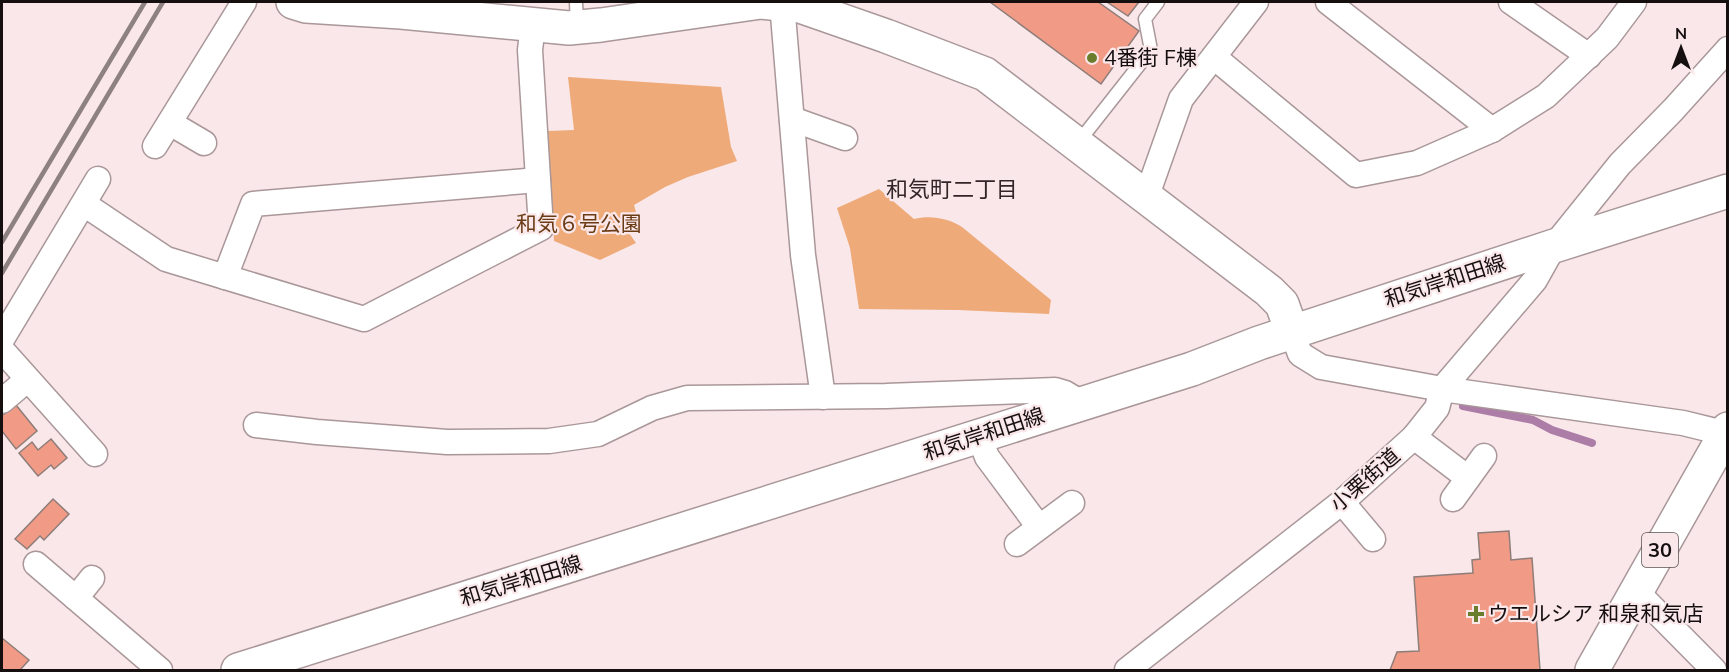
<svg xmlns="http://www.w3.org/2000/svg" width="1729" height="672" font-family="Mulish,'Noto Sans JP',sans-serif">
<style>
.green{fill:#efaa79}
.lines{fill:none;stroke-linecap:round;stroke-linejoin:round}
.stream{stroke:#ac7da7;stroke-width:8}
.building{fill:#f19b86;stroke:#8e7d79;stroke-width:1.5}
.lane-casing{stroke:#a99799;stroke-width:15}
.street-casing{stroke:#a99799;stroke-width:27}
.secondary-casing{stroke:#a99799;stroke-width:36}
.primary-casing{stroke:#a99799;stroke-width:36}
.lane{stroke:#fff;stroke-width:12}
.street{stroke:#fff;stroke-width:24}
.secondary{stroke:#fff;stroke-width:33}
.primary{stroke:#fff;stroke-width:33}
.rail{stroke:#8e8182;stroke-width:4.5}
.poi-dot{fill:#697d2d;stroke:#fae7e9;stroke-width:2}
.labels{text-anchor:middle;stroke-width:4.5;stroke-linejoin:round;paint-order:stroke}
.shield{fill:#fae7e9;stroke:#5a5050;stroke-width:1.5}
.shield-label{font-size:20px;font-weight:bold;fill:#150f0f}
.poi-label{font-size:21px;fill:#150f0f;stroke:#fae7e9;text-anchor:start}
.park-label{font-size:21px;fill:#6a3b15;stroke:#fae7e9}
.street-label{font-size:21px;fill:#150f0f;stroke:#fae7e9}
.neighbourhood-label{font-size:22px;fill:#332527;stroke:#fae7e9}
</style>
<rect width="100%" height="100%" fill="#fae7e9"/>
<g class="green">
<polygon points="568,77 721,87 731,147 737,161 688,177 665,187 634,205 639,223 627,230 636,243 600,260 554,241 548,131 574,130"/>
<path d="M879 189 914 219C930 215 948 218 962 227L1051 300 1049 314 958 310 859 309 850 248 837 208Z"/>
</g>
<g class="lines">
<polyline class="stream" points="1463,406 1533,420 1552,430 1592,443"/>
</g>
<g class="building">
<polygon points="990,2 1098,2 1139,31 1101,84"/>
<polygon points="1107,2 1139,2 1128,16"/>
<polygon points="16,405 37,431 16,449 2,431 2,410 4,414"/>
<polygon points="51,439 67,458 54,469 51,465 38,476 19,453 32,442 38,450"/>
<polygon points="53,499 69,514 44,540 40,536 27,549 15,539"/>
<polygon points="1509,531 1511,560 1532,558 1540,670 1390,670 1397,652 1419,651 1414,577 1473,573 1472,560 1480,559 1478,533"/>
<polygon points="2,638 29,660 20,670 2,670"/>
</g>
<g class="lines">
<g class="lane-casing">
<g id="lane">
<polyline points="576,2 577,26"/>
<polyline points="1077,144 1151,50 1145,19 1158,2"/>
</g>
</g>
<g class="street-casing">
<g id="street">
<polyline points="1328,2 1492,130"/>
<polyline points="1511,2 1589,56"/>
<polyline points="782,3 803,255 823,397"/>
<polyline points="1214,57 1356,175 1417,163 1492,130 1546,96 1607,38 1634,2"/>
<polyline points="792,119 845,138"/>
<polyline points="170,123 204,143"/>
<polyline points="155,146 244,2"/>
<polyline points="1146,198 1181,99 1256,2"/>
<polyline points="84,204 166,259 364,319 541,228 530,50 533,25"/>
<polyline points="225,277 253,204 538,180"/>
<polyline points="1292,332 1300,354 1321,367 1442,389 1683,423 1728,434"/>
<polyline points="2,339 98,179"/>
<polyline points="2,350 95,454"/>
<polyline points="2,401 27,380"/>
<polyline points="256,425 317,432 447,442 549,441 598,434 652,408 687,398 886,396 1055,390 1065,393 1082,403"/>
<polyline points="979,436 987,457 1039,527"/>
<polyline points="1414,437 1468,478"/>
<polyline points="1453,499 1484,456"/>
<polyline points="1342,502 1373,539"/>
<polyline points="1017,544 1072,503"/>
<polyline points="36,564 160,670"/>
<polyline points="1637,592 1714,670"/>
<polyline points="76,598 92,578"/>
<polyline points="1127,670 1342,502 1414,437 1437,408 1442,389 1535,280 1554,246 1620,164 1673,110 1728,49"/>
</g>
</g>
<g class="secondary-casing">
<g id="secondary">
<polyline points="293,2 306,6 401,12 569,28 601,25 761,2 800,6 886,36 985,74 1269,291 1282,304 1292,332"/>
<polyline points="238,670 1192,369 1259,343 1554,246 1728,191"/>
</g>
</g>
<g class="primary-casing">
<polyline id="primary" points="1592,670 1728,429"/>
</g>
<use href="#lane" class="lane"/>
<use href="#street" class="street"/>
<use href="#secondary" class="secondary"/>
<use href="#primary" class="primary"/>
<g class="rail">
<polyline points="2,242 145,2"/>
<polyline points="2,273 163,2"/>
</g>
</g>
<g class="poi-dot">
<circle cx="1092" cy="58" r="6"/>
<path d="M1473 605h6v6h6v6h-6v6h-6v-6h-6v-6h6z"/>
</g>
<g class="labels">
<rect class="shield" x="1642" y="533" width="36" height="34" rx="4.5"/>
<g class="shield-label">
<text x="1660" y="557">30</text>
</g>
<g class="poi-label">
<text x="1104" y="65">4番街 F棟</text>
<text x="1488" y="621">ウエルシア 和泉和気店</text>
</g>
<g class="park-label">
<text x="579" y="231">和気６号公園</text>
</g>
<g class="street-label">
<text transform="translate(1445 281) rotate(-18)" y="7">和気岸和田線</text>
<text transform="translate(984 434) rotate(-18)" y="7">和気岸和田線</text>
<text transform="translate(1365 480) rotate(-41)" y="7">小栗街道</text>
<text transform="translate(521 581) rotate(-17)" y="7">和気岸和田線</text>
</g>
<g class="neighbourhood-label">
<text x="952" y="197">和気町二丁目</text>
</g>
</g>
<rect width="1729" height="672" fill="none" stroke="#150f0f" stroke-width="6"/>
<g transform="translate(1681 48)" stroke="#fae7e9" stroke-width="4.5" paint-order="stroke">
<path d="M0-4.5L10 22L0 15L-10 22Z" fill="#150f0f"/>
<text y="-9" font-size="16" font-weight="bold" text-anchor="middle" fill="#150f0f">N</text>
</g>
</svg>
